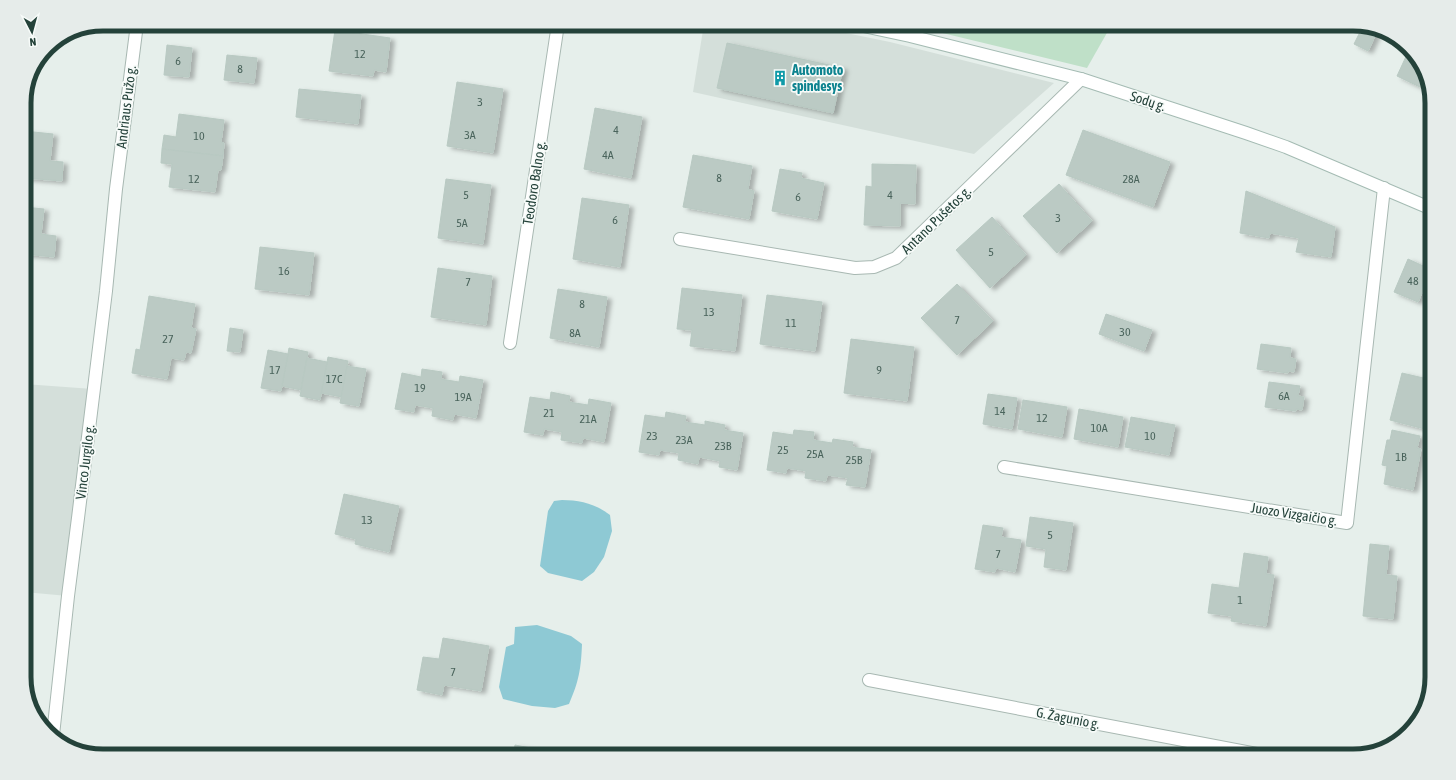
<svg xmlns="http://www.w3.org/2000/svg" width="1456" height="780" font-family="'Asap Condensed',sans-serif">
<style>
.built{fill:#d4dfda}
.green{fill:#bfe0c8}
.water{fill:#8ec9d4}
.building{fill:#bbcac4;stroke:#b8c9c2;filter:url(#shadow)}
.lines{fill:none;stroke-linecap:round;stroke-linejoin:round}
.street-casing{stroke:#a8b8b2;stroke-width:14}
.secondary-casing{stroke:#a4bbb3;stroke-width:14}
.street{stroke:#fff;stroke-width:12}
.secondary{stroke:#fff;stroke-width:12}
.labels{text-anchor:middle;stroke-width:3.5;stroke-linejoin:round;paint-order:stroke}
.number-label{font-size:12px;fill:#4a645c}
.culture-label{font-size:14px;font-weight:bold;fill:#0d838f;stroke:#f7fbf9;text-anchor:start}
.street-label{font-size:14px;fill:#24423a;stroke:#f7fbf9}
.rim{fill:none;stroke:#24423a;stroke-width:5}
</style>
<defs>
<filter id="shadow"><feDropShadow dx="4.5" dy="2.5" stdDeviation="2" flood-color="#0004"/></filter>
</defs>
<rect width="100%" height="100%" fill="#e6efeb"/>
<g class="built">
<polygon points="704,24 802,24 890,42 1054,83 974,154 693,92"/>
<polygon points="24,384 93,389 68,596 24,592"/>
</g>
<polygon class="green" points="905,24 1112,24 1087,68"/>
<g class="water">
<path d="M562 500C580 500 596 504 610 515L612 531 604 557 594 572 582 581 548 573 540 566 548 511 554 501Z"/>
<path d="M537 625 571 636 582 644C581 669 579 681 569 704L555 708 532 706 503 699 499 687 506 647 514 644 515 627Z"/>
</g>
<g class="building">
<polygon points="1363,26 1378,30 1368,51 1354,44"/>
<polygon points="335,30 390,38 386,72 374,70 373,76 329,71"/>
<polygon points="727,43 843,68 833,113 717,88"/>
<polygon points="167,45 192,48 189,77 164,75"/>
<polygon points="1409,50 1419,59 1427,83 1424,89 1397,76"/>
<polygon points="227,55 257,58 254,83 224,80"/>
<polygon points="457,82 503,89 493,153 447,146"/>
<polygon points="299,89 361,95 358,124 296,117"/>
<polygon points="595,108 642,117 631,178 584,169"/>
<polygon points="179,114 224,120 221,142 224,143 223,156 162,149 164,135 176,137"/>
<polygon points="1083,130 1170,162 1153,207 1066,175"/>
<polygon points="24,131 53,134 50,161 63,162 62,181 24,178"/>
<polygon points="162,149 223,156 221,170 218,170 215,192 169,187 172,164 161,163"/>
<polygon points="693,155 752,166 748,189 754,191 749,219 683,207"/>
<polygon points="872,164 916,165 915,204 900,203 900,226 864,225 866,186 872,187"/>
<polygon points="780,169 802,173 801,178 824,183 817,219 772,211"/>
<polygon points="446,179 491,185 483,244 438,238"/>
<polygon points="1059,184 1092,221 1057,253 1023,216"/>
<polygon points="1246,191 1335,227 1331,257 1296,252 1299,238 1270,233 1269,238 1240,233"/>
<polygon points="582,198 629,205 620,267 573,259"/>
<polygon points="24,207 44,209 41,234 56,236 54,257 24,254"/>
<polygon points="992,217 1026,255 990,288 956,250"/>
<polygon points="260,247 314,253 309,295 255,289"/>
<polygon points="1408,259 1432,270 1418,302 1394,292"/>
<polygon points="438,268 492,276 486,325 431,317"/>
<polygon points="957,284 993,321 957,355 921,318"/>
<polygon points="682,288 742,295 735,351 690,346 692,330 677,329"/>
<polygon points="558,289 607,297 599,347 550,338"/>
<polygon points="767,295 822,302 815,351 760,344"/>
<polygon points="149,296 195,304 191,328 196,329 191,353 186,352 184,360 171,358 167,379 132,373 136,349 140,350"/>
<polygon points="1106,314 1152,330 1144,351 1099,334"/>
<polygon points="230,328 243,330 240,352 227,351"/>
<polygon points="851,339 914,347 907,401 844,393"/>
<polygon points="1261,344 1291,348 1290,358 1296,359 1294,372 1288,371 1288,373 1257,369"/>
<polygon points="289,348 308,352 301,390 282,386"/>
<polygon points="268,350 288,354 281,391 261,388"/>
<polygon points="328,357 348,361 342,397 321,393"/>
<polygon points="307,358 327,362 320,400 300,396"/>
<polygon points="347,366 366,369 359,406 340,403"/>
<polygon points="422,369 442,372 441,379 459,382 460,376 483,380 476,418 454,414 453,420 432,416 433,408 415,405 414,412 395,409 402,373 421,377"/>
<polygon points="1402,373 1432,380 1432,431 1390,420"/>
<polygon points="1269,382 1300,386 1298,396 1304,397 1302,410 1296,409 1296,411 1265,407"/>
<polygon points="551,392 570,396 569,402 588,405 589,399 611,403 604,442 583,438 582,443 561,440 562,432 544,429 543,435 524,432 530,397 550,400"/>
<polygon points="988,394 1017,398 1012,429 983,424"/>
<polygon points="1023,400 1067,407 1062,437 1018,429"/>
<polygon points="1079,409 1123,417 1118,447 1074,439"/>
<polygon points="666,412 686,416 685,422 705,425 705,421 725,425 724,430 743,433 737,470 719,467 720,461 699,457 698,464 678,460 679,453 660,450 659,455 639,452 645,415 665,418"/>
<polygon points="1131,417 1175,425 1169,455 1125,447"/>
<polygon points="794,430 814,432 813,440 832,443 833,439 853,442 852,447 871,450 865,487 846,485 848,478 827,475 826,481 805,478 806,471 787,468 786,473 767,470 773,432 793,435"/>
<polygon points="1392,430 1420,436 1417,448 1421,449 1413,490 1384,484 1387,466 1382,465 1387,440 1390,440"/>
<polygon points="344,494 399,506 389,552 355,544 356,539 335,534"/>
<polygon points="1030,517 1073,523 1066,570 1044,567 1046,549 1026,546"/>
<polygon points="983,525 1003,528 1001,537 1021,540 1015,572 996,568 995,572 975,569"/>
<polygon points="1370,544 1389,546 1386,575 1397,576 1393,619 1363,616"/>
<polygon points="1244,553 1268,557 1266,574 1274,575 1266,626 1231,621 1232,616 1208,613 1212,584 1239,588"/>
<polygon points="443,638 489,646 481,691 444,685 442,695 417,690 423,657 439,659"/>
<polygon points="515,745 575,756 513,756"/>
</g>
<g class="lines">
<g class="street-casing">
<g id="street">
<polyline points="680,239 855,268 874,267 896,258 1081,79"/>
<polyline points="510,343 558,24"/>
<polyline points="1004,467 1347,523 1384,188"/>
<polyline points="869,680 1267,756"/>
<polyline points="53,735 68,596 78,518 106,291 116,189 137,24"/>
</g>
</g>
<g class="secondary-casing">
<polyline id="secondary" points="854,24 910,36 1081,79 1246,133 1286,147 1432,209"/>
</g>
<use href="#street" class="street"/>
<use href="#secondary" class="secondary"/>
</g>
<defs>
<g id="building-bare" transform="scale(1.2)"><path d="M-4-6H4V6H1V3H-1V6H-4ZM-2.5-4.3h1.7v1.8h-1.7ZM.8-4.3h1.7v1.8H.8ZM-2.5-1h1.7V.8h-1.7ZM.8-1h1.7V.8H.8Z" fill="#0f9aa8" stroke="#f7fbf9" stroke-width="2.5" paint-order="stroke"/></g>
</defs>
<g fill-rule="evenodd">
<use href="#building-bare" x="780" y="78"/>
</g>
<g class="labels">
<g class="number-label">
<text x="360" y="58">12</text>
<text x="178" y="65">6</text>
<text x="240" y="73">8</text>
<text x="480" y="106">3</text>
<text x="616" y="134">4</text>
<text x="470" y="139">3A</text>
<text x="199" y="140">10</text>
<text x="608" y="159">4A</text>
<text x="719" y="182">8</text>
<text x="194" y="183">12</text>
<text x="1131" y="183">28A</text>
<text x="466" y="199">5</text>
<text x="890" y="199">4</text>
<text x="798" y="201">6</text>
<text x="1058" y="222">3</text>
<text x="615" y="224">6</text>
<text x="462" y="227">5A</text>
<text x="991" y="256">5</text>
<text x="284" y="275">16</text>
<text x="1413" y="285">48</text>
<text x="468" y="286">7</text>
<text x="582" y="308">8</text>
<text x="709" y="316">13</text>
<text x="957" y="324">7</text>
<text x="791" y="327">11</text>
<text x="1125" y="336">30</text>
<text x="575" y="337">8A</text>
<text x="168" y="343">27</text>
<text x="275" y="374">17</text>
<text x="879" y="374">9</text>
<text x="334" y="383">17C</text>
<text x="420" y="392">19</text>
<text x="1284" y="400">6A</text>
<text x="463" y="401">19A</text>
<text x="1000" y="415">14</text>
<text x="549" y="417">21</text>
<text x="1042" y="422">12</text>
<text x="588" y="423">21A</text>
<text x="1099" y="432">10A</text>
<text x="652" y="440">23</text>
<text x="1150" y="440">10</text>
<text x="684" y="444">23A</text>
<text x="723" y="450">23B</text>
<text x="783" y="454">25</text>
<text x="815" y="458">25A</text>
<text x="1401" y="461">1B</text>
<text x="854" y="464">25B</text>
<text x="367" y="524">13</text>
<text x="1050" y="539">5</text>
<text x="998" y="558">7</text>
<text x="1240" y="604">1</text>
<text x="453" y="676">7</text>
</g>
<g class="culture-label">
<text x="792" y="75">Automoto<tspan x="792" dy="16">spindesys</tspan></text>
</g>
<g class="street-label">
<text transform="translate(1148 101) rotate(18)" y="5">Sodų g.</text>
<text transform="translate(126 107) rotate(-83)" y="5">Andriaus Pužo g.</text>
<text transform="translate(534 183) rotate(-81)" y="5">Teodoro Balno g.</text>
<text transform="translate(936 220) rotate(-44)" y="5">Antano Pušetos g.</text>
<text transform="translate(85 462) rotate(-83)" y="5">Vinco Jurgilo g.</text>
<text transform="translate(1294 514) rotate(9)" y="5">Juozo Vizgaičio g.</text>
<text transform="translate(1068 718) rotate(11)" y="5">G. Žagunio g.</text>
</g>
</g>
<path d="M0 0H1456V780H0ZM103 31H1353A72 72 0 0 1 1425 103V677A72 72 0 0 1 1353 749H103A72 72 0 0 1 31 677V103A72 72 0 0 1 103 31Z" fill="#e6ecea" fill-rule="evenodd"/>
<path class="rim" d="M103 31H1353A72 72 0 0 1 1425 103V677A72 72 0 0 1 1353 749H103A72 72 0 0 1 31 677V103A72 72 0 0 1 103 31Z"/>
<g transform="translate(32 32) rotate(174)" stroke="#f7fbf9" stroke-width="3" paint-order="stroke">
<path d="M0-3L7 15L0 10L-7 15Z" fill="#24423a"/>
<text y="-6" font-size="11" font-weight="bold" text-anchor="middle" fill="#24423a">N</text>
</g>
</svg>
